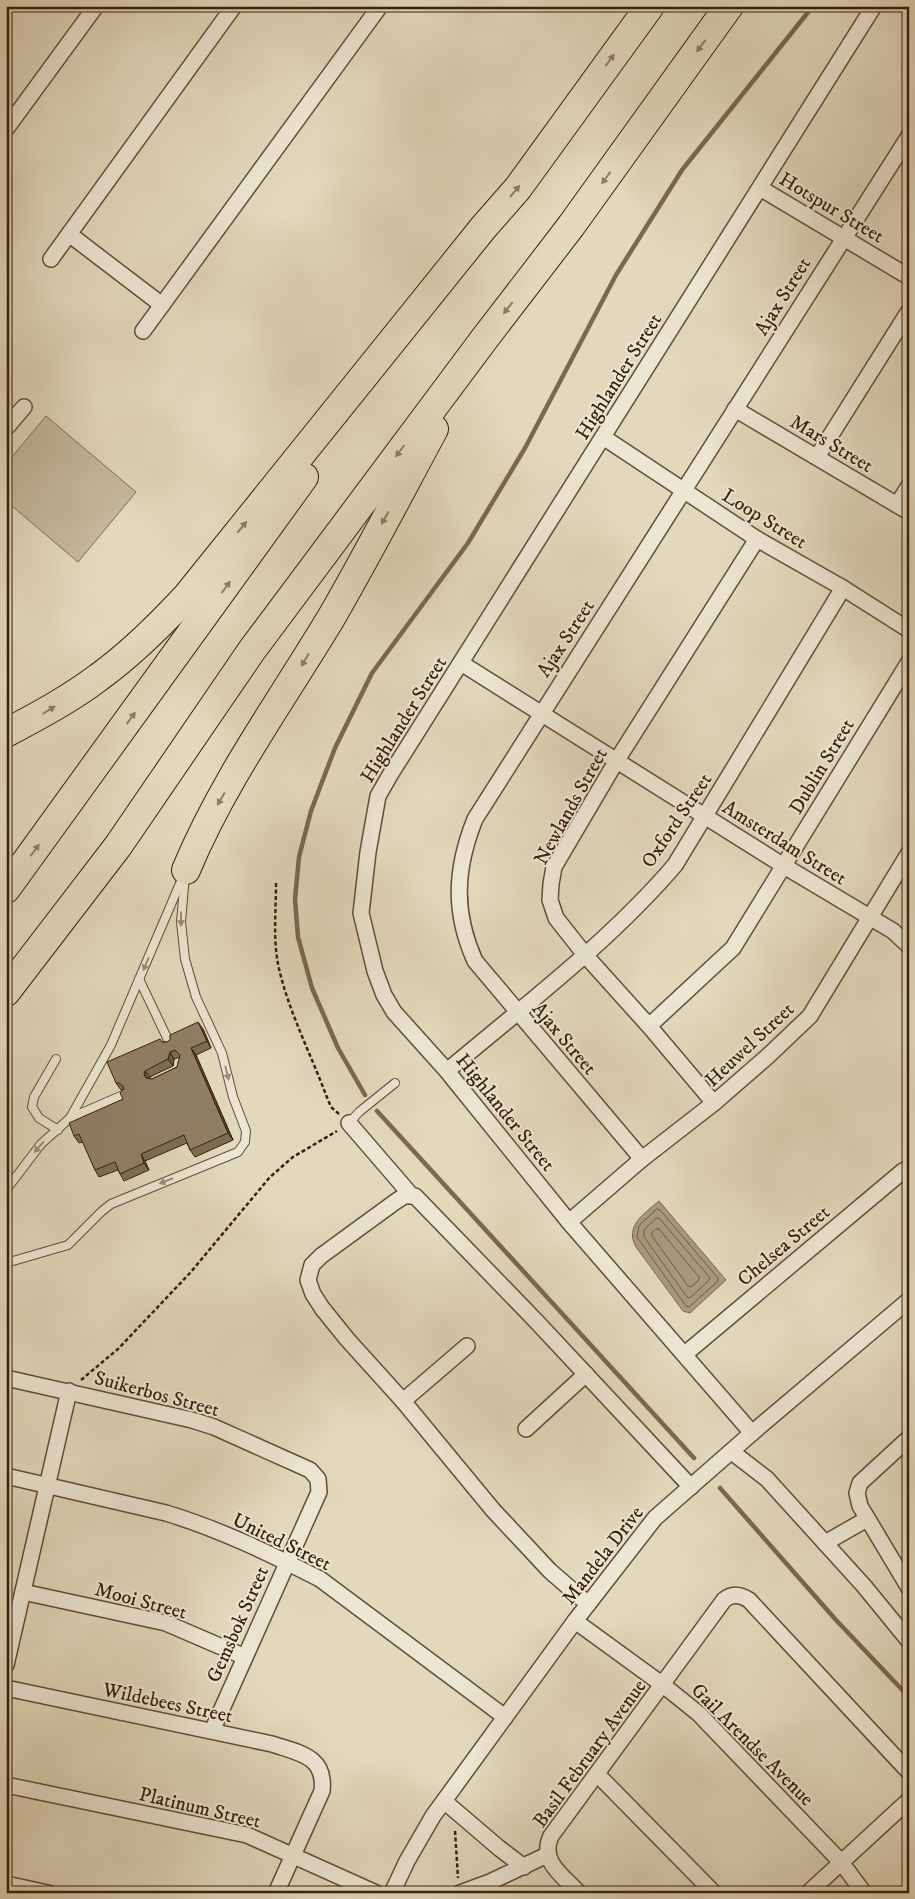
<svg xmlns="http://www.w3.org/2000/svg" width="915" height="1899" font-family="'IM FELL DW Pica',serif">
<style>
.green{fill:#c5b99e;stroke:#7e6c53}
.water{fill:#a8997f;stroke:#7b684f}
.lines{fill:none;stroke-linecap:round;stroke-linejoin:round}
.shore{stroke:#705c44;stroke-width:1}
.stream{stroke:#7b684f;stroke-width:4.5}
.service-casing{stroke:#624d35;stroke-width:10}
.minor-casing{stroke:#624d35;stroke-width:18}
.motorway-casing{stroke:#381e08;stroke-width:30}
.path{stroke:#381e08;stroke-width:2.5;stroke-dasharray:4 2.5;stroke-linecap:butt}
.service{stroke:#ece6d4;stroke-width:8}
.minor{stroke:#ece6d4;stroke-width:15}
.motorway{stroke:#e2d9bd;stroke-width:28}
.wall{fill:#7c6d58;stroke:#381e08;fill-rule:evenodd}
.shaded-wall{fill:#655947;stroke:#381e08}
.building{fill:#907f66;stroke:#381e08;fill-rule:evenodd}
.oneway{fill:#8d7c62}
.oneway2{fill:#9b8c78}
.labels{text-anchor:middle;stroke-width:4;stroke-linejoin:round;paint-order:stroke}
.street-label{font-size:20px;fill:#381e08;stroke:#ece6d4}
</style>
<rect width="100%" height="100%" fill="#e2d9bd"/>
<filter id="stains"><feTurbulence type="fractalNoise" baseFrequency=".004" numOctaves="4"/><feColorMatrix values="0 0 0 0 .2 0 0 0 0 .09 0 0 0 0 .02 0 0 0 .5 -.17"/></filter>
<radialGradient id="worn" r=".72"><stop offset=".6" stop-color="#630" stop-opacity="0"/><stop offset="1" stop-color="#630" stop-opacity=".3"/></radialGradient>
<polygon class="green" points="46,416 136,492 78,562 6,501 6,464"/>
<path class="water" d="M659 1201 726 1280 690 1313 683 1311 636 1247C624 1226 645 1213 659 1201Z"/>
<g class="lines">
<g class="shore">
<polygon points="657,1209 660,1210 718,1278 718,1281 689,1307 686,1306 637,1237 639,1226"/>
<polygon points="657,1218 660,1219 710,1278 709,1280 690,1298 687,1297 644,1237 644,1230"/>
<polygon points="656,1229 659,1229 699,1277 699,1280 691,1287 688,1286 652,1236 652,1233"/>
</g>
<g class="stream">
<polyline points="365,1095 338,1048 312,988 298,937 295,899 299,857 311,811 335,748 372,673 468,543 525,448 616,275 682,170 813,6"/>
<polyline points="377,1111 694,1458"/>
<polyline points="720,1488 836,1620 909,1697"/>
</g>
<g class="service-casing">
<g id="service">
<polyline points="139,979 170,1044"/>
<polyline points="56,1059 34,1097 32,1107 39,1118 58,1130"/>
<polyline points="70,1118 123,1095"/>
<polyline points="349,1123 359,1112 395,1083"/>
<polyline points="6,1190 41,1144 70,1118 111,1045 181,881"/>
<polyline points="6,1263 68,1245 101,1212 111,1204 238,1152 245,1142 246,1131 233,1097 222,1053 196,997 185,959 181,922 185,875"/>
</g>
</g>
<g class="minor-casing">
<g id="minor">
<polyline points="6,129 96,6"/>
<polyline points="760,188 909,277"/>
<polyline points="69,234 162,305"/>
<polyline points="51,259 234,6"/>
<polyline points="143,331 380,6"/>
<polyline points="735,409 909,512"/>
<polyline points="6,428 24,407"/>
<polyline points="603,437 757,539 843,588 909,630"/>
<polyline points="817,457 909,311"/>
<polyline points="897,505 909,486"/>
<polyline points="461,663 784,866 893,931 909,946"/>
<polyline points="649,1026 733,948 909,662"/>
<path d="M447 1071C525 1005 608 943 675 865L843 588"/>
<polyline points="714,1103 649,1026 586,956 556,918 550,900 551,884 554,867 617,760 757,539"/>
<polyline points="349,1123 411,1195"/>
<path d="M642 1159 475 961C453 912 455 869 475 819L909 136"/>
<polyline points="569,1222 642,1159 714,1103 768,1056 810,1016 909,853"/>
<polyline points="685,1354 903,1171 909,1168"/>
<polyline points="6,1378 192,1420 214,1427 310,1470 318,1479 319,1492 212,1731"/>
<polyline points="403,1401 467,1346"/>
<polyline points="526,1429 586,1374"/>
<polyline points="752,1433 569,1222 447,1071 394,1012 384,995 375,971 361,913 368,852 378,796 390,775 874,6"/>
<polyline points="909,1438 860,1483 857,1493 860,1506 909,1588"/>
<polyline points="732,1452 767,1479 864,1586 909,1641"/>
<path d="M6 1476 166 1513C219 1529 271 1554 320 1579L505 1717"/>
<polyline points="825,1543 867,1519"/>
<polyline points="23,1592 166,1623 245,1657"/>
<polyline points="588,1604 550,1571 493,1510 403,1401 347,1339 322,1308 313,1294 308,1280 312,1265 321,1256 395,1202 404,1196 415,1196 537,1322 691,1487"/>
<polyline points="575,1621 663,1685 699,1714 841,1862 864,1893"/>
<polyline points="6,1665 69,1391"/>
<path d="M6 1688 272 1744C299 1753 326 1756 322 1791L276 1893"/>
<polyline points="597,1774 714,1893"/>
<polyline points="6,1785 247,1835 376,1893"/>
<polyline points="444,1801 499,1848 524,1867"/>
<polyline points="6,1884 48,1893"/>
<polyline points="392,1893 407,1861 433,1816 575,1621 655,1518 752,1433 909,1300"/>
<polyline points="460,1893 490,1882 547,1855"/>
<path d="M579 1893C563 1876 539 1861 551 1836L724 1600C732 1593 741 1595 749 1600L909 1772"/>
<polyline points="808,1893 909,1800"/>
</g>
</g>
<g class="motorway-casing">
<g id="motorway">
<path d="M6 733C38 716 70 699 99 677 131 654 160 625 187 596L483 228 518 188 650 6"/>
<path d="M186 870C223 781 281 701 331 618 367 556 400 492 434 429"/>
<polyline points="6,889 304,477"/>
<polyline points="6,992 118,846 252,650 485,338 571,226 729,6"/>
</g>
</g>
<g class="path">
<path d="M276 883C276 910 273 938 278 964 287 1008 310 1052 326 1095L331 1107 339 1114"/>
<polyline points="81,1380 118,1349 190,1273 270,1177 293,1157 337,1131"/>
<polyline points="455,1831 458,1878"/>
</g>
<use href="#service" class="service"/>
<use href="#minor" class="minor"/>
<use href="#motorway" class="motorway"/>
</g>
<path class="wall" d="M203 1029 211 1048 196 1055 233 1140 195 1157 190 1150 187 1143 145 1161 149 1170 124 1181 118 1170 99 1177 95 1170 83 1142 79 1143 74 1136 123 1099V1090H121L116 1083 162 1042H167ZM180 1057 177 1067 152 1079H149L150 1077 173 1066 174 1059Z"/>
<g class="shaded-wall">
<polygon points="198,1022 203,1029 211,1048 207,1041"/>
<polygon points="191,1048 196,1055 233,1140 228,1133"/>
<polygon points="170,1052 174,1059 173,1066 168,1059"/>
<polygon points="145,1071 150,1077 148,1081 146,1078 144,1074"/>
<polygon points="141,1154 145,1161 149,1170 144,1163"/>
</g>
<path class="building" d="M198 1022 207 1041 191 1048 228 1133 190 1150 184 1135 141 1154 144 1163 120 1174 115 1162 95 1170 79 1134 74 1136 69 1123 123 1099 120 1093 124 1089 123 1086 119 1083H116L107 1062 160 1039 162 1042H167L170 1040V1035ZM175 1050 180 1055 177 1067 152 1079 146 1078 144 1074 145 1071 168 1059 170 1052Z"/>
<defs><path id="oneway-solid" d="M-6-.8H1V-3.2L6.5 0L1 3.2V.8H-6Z" transform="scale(1.25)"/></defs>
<g class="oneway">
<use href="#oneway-solid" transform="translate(701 46) rotate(126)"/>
<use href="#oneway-solid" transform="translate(610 60) rotate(-54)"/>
<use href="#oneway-solid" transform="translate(606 178) rotate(126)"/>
<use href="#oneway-solid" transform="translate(515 191) rotate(-50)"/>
<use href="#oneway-solid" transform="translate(508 308) rotate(128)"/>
<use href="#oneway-solid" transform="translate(400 451) rotate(127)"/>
<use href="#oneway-solid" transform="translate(385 518) rotate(119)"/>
<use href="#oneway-solid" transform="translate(242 527) rotate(-51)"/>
<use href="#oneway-solid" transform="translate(226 587) rotate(-54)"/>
<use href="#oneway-solid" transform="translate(305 660) rotate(121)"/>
<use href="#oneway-solid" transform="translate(49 710) rotate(-32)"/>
<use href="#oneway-solid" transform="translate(131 718) rotate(-54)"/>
<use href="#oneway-solid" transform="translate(221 799) rotate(120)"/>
<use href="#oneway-solid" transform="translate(35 850) rotate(-54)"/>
</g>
<g class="oneway2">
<use href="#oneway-solid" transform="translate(181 919) rotate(90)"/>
<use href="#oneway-solid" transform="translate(146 964) rotate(113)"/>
<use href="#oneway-solid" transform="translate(227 1073) rotate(76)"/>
<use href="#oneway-solid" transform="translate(39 1147) rotate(131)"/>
<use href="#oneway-solid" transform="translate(166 1181) rotate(158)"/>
</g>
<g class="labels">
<g class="street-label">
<text transform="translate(832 207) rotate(31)" y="7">Hotspur Street</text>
<text transform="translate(782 296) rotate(-58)" y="7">Ajax Street</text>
<text transform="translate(618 376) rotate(-58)" y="7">Highlander Street</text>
<text transform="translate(832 443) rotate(31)" y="7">Mars Street</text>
<text transform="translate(765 518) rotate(32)" y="7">Loop Street</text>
<text transform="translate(565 638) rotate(-57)" y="7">Ajax Street</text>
<text transform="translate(403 719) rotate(-58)" y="7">Highlander Street</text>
<text transform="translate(821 766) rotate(-59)" y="7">Dublin Street</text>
<text transform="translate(570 806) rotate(-61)" y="7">Newlands Street</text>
<text transform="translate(676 820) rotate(-56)" y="7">Oxford Street</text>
<text transform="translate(785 842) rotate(32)" y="7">Amsterdam Street</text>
<text transform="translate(565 1038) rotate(50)" y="7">Ajax Street</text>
<text transform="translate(749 1044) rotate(-43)" y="7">Heuwel Street</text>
<text transform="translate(506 1112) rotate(51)" y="7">Highlander Street</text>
<text transform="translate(783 1245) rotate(-40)" y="7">Chelsea Street</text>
<text transform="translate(157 1393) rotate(15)" y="7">Suikerbos Street</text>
<text transform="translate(282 1541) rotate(26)" y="7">United Street</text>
<text transform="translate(602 1555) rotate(-52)" y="7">Mandela Drive</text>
<text transform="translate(141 1600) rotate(15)" y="7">Mooi Street</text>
<text transform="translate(237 1624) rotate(-66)" y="7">Gemsbok Street</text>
<text transform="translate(168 1702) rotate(12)" y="7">Wildebees Street</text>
<text transform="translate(753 1744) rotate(45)" y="7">Gail Arendse Avenue</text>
<text transform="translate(589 1753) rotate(-54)" y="7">Basil February Avenue</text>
<text transform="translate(200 1807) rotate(13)" y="7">Platinum Street</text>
</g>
</g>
<rect width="915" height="1899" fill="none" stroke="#e2d9bd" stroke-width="25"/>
<rect x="8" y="8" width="900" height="1884" fill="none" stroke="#381e08" stroke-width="2.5"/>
<rect x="12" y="12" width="890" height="1874" fill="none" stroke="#381e08"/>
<rect width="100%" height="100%" filter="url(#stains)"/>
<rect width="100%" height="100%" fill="url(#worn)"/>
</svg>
